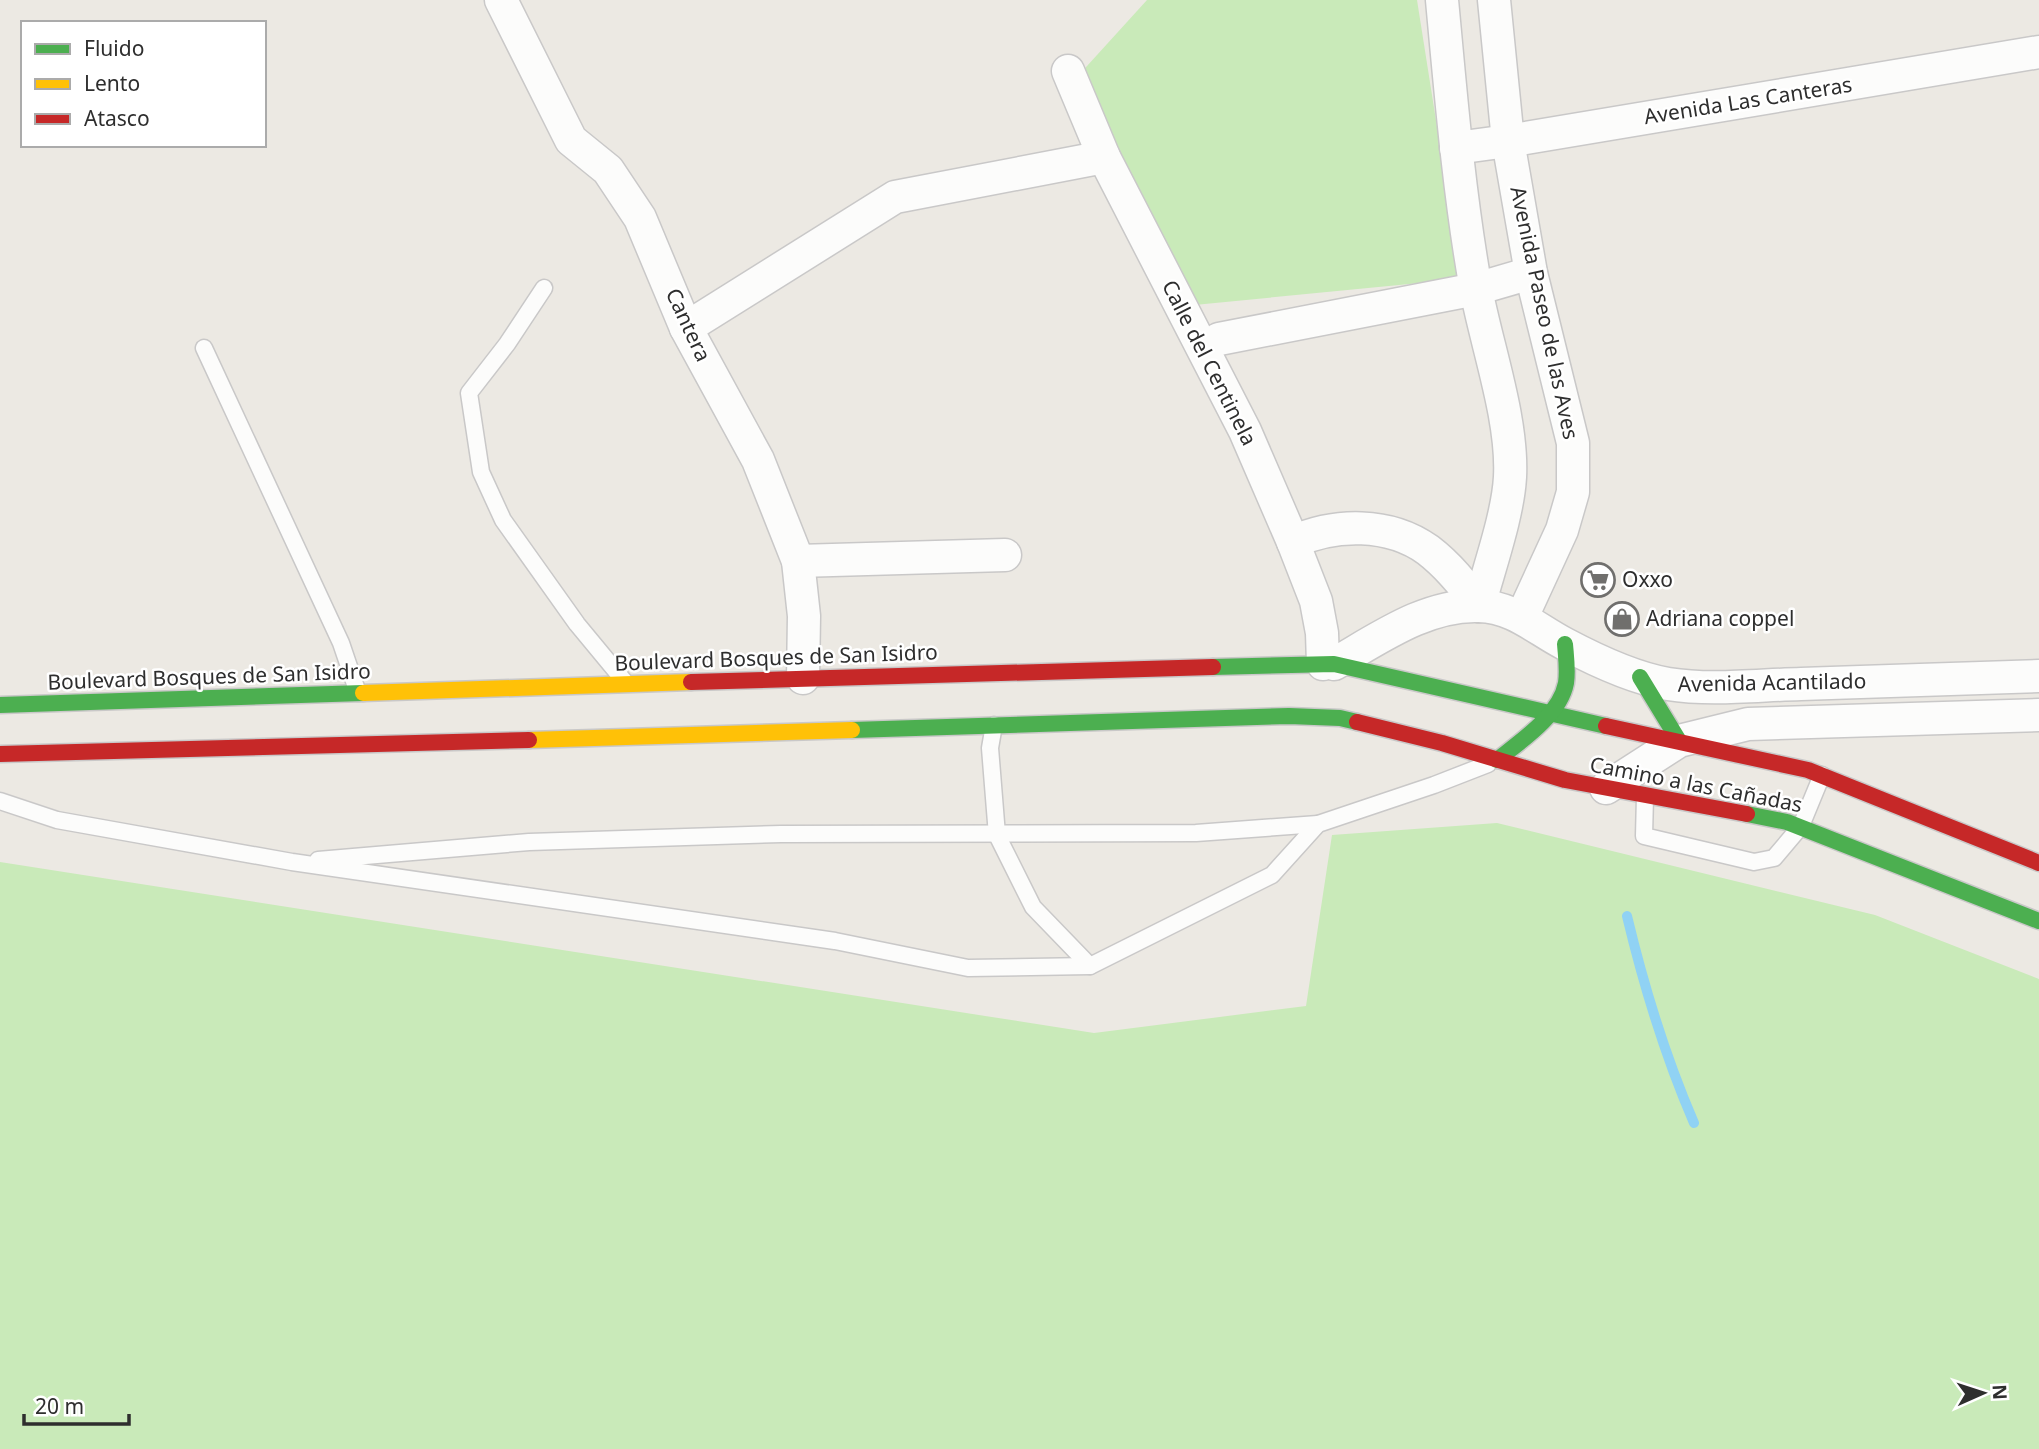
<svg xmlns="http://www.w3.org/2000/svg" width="2039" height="1449" font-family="'Noto Sans',sans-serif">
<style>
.green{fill:#c9eab9}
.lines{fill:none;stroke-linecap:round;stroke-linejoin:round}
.stream{stroke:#90d2f4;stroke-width:10}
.lane-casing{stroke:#c9c8c8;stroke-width:19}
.street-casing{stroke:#c9c8c8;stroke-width:35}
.fast-casing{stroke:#c9c8c8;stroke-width:19}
.slow-casing{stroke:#c9c8c8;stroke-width:19}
.jam-casing{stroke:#c9c8c8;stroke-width:19}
.lane{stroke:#fcfcfb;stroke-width:16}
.street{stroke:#fcfcfb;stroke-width:32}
.fast{stroke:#4caf50;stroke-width:16}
.slow{stroke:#ffc107;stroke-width:16}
.jam{stroke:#c62828;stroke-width:16}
.labels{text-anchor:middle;stroke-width:5;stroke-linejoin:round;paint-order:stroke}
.street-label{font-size:21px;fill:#2e2e2e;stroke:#fff}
.poi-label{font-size:21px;fill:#2e2e2e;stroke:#fff;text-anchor:start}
</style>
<rect width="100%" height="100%" fill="#ece9e3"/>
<g class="green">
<polygon points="1147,0 1417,0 1461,279 1184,306 1067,88"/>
<polygon points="1497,823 1875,915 2039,979 2039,1449 0,1449 0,862 1094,1033 1306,1006 1332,835"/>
</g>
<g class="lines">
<path class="stream" d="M1627 916C1644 987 1665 1056 1694 1123"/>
<g class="lane-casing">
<g id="lane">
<polyline points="544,288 507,344 469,393 481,472 503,520 577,624 625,682"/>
<polyline points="204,348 341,643 358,693"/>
<polyline points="994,725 990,748 997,835 1033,907 1090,966"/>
<polyline points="1645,796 1644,836 1754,862 1774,858 1801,826 1822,775"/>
<polyline points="0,801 57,820 292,862 835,941 968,968 1090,966 1272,875 1318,824 1434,785 1488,764"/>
<polyline points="318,860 529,842 781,834 1196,833 1318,824"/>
</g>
</g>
<g class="street-casing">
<g id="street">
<polyline points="501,0 571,140 608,170 640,218 686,328 758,460 798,561 804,616 803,678"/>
<path d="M1442 0C1451 97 1459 194 1476 289 1487 347 1513 419 1510 477 1508 515 1489 568 1479 606"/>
<polyline points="1494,0 1508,141 1531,273 1573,443 1573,492 1562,530 1522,617"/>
<polyline points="1068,71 1104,157 1245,431 1293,542 1316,601 1322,633 1323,664"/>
<polyline points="1456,148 1508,141 2039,52"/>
<polyline points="686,328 895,197 1104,157"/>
<polyline points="1219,339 1476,289 1531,273"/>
<path d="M1293 542C1335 523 1389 522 1428 550 1449 566 1464 585 1479 606"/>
<polyline points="798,561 1005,555"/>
<path d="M1334 664C1378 639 1426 604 1479 606 1514 607 1536 629 1565 644 1597 661 1633 678 1668 684 1711 691 1758 685 1801 684 1880 681 1960 679 2039 676"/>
<polyline points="1606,788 1679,741 1748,724 2039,715"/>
</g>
</g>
<g class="fast-casing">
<g id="fast">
<polyline points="1213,667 1334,664 1606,726"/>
<polyline points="1640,677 1679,741"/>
<polyline points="0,705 363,693"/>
<polyline points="852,730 1289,716 1340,718 1357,722"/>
<path d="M1497 760C1521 741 1560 715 1566 683 1568 670 1566 657 1565 644"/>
<polyline points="1747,814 1787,822 2039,921"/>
</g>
</g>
<g class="slow-casing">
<g id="slow">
<polyline points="363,693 691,682"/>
<polyline points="529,740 852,730"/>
</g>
</g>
<g class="jam-casing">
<g id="jam">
<polyline points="691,682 1213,667"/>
<polyline points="1357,722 1442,743 1565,780 1747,814"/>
<polyline points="1606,726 1808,770 2039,863"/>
<polyline points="0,754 529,740"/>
</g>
</g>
<use href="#lane" class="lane"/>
<use href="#street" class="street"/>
<use href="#fast" class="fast"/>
<use href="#slow" class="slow"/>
<use href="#jam" class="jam"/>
</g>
<defs>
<g id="supermarket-ring" transform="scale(1.75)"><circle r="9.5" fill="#fff" stroke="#706f6d" stroke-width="1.5"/><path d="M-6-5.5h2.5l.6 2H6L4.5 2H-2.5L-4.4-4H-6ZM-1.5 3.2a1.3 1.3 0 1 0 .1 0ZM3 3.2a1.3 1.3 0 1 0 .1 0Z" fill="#706f6d"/></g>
<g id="shop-ring" transform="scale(1.75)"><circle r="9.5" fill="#fff" stroke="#706f6d" stroke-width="1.5"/><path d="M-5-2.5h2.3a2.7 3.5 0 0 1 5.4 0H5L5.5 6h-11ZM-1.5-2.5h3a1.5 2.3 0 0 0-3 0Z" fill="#706f6d"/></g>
</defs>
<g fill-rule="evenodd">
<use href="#supermarket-ring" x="1598" y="580"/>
<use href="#shop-ring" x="1622" y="619"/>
</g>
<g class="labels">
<g class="street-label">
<text transform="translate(1748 101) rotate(-9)" y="7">Avenida Las Canteras</text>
<text transform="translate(1544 313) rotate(78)" y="7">Avenida Paseo de las Aves</text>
<text transform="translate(688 325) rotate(65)" y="7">Cantera</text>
<text transform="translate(1209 363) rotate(63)" y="7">Calle del Centinela</text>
<text transform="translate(776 658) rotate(-2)" y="7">Boulevard Bosques de San Isidro</text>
<text transform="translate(209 677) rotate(-2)" y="7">Boulevard Bosques de San Isidro</text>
<text transform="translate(1772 683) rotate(-1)" y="7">Avenida Acantilado</text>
<text transform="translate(1696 785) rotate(11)" y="7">Camino a las Cañadas</text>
</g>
<g class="poi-label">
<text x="1622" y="587">Oxxo</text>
<text x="1646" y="626">Adriana coppel</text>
</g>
</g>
<rect x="21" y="21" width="245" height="126" fill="#ffffff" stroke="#ababab" stroke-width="2"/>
<rect x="35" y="44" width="35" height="10" fill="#4caf50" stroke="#ababab" stroke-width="2"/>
<text x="84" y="56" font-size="21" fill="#2e2e2e">Fluido</text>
<rect x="35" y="79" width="35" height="10" fill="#ffc107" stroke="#ababab" stroke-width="2"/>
<text x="84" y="91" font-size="21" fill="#2e2e2e">Lento</text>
<rect x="35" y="114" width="35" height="10" fill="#c62828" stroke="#ababab" stroke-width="2"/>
<text x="84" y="126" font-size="21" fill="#2e2e2e">Atasco</text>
<g transform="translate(1983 1393) rotate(87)" stroke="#ffffff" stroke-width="5" paint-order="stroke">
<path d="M0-5L12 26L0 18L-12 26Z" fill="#2e2e2e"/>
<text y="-10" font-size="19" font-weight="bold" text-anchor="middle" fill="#2e2e2e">N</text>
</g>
<path d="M24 1414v10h105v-10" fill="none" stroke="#2e2e2e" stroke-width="3.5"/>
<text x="35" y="1414" font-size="21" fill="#2e2e2e" stroke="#ffffff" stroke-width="5" paint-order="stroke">20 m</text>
</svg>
